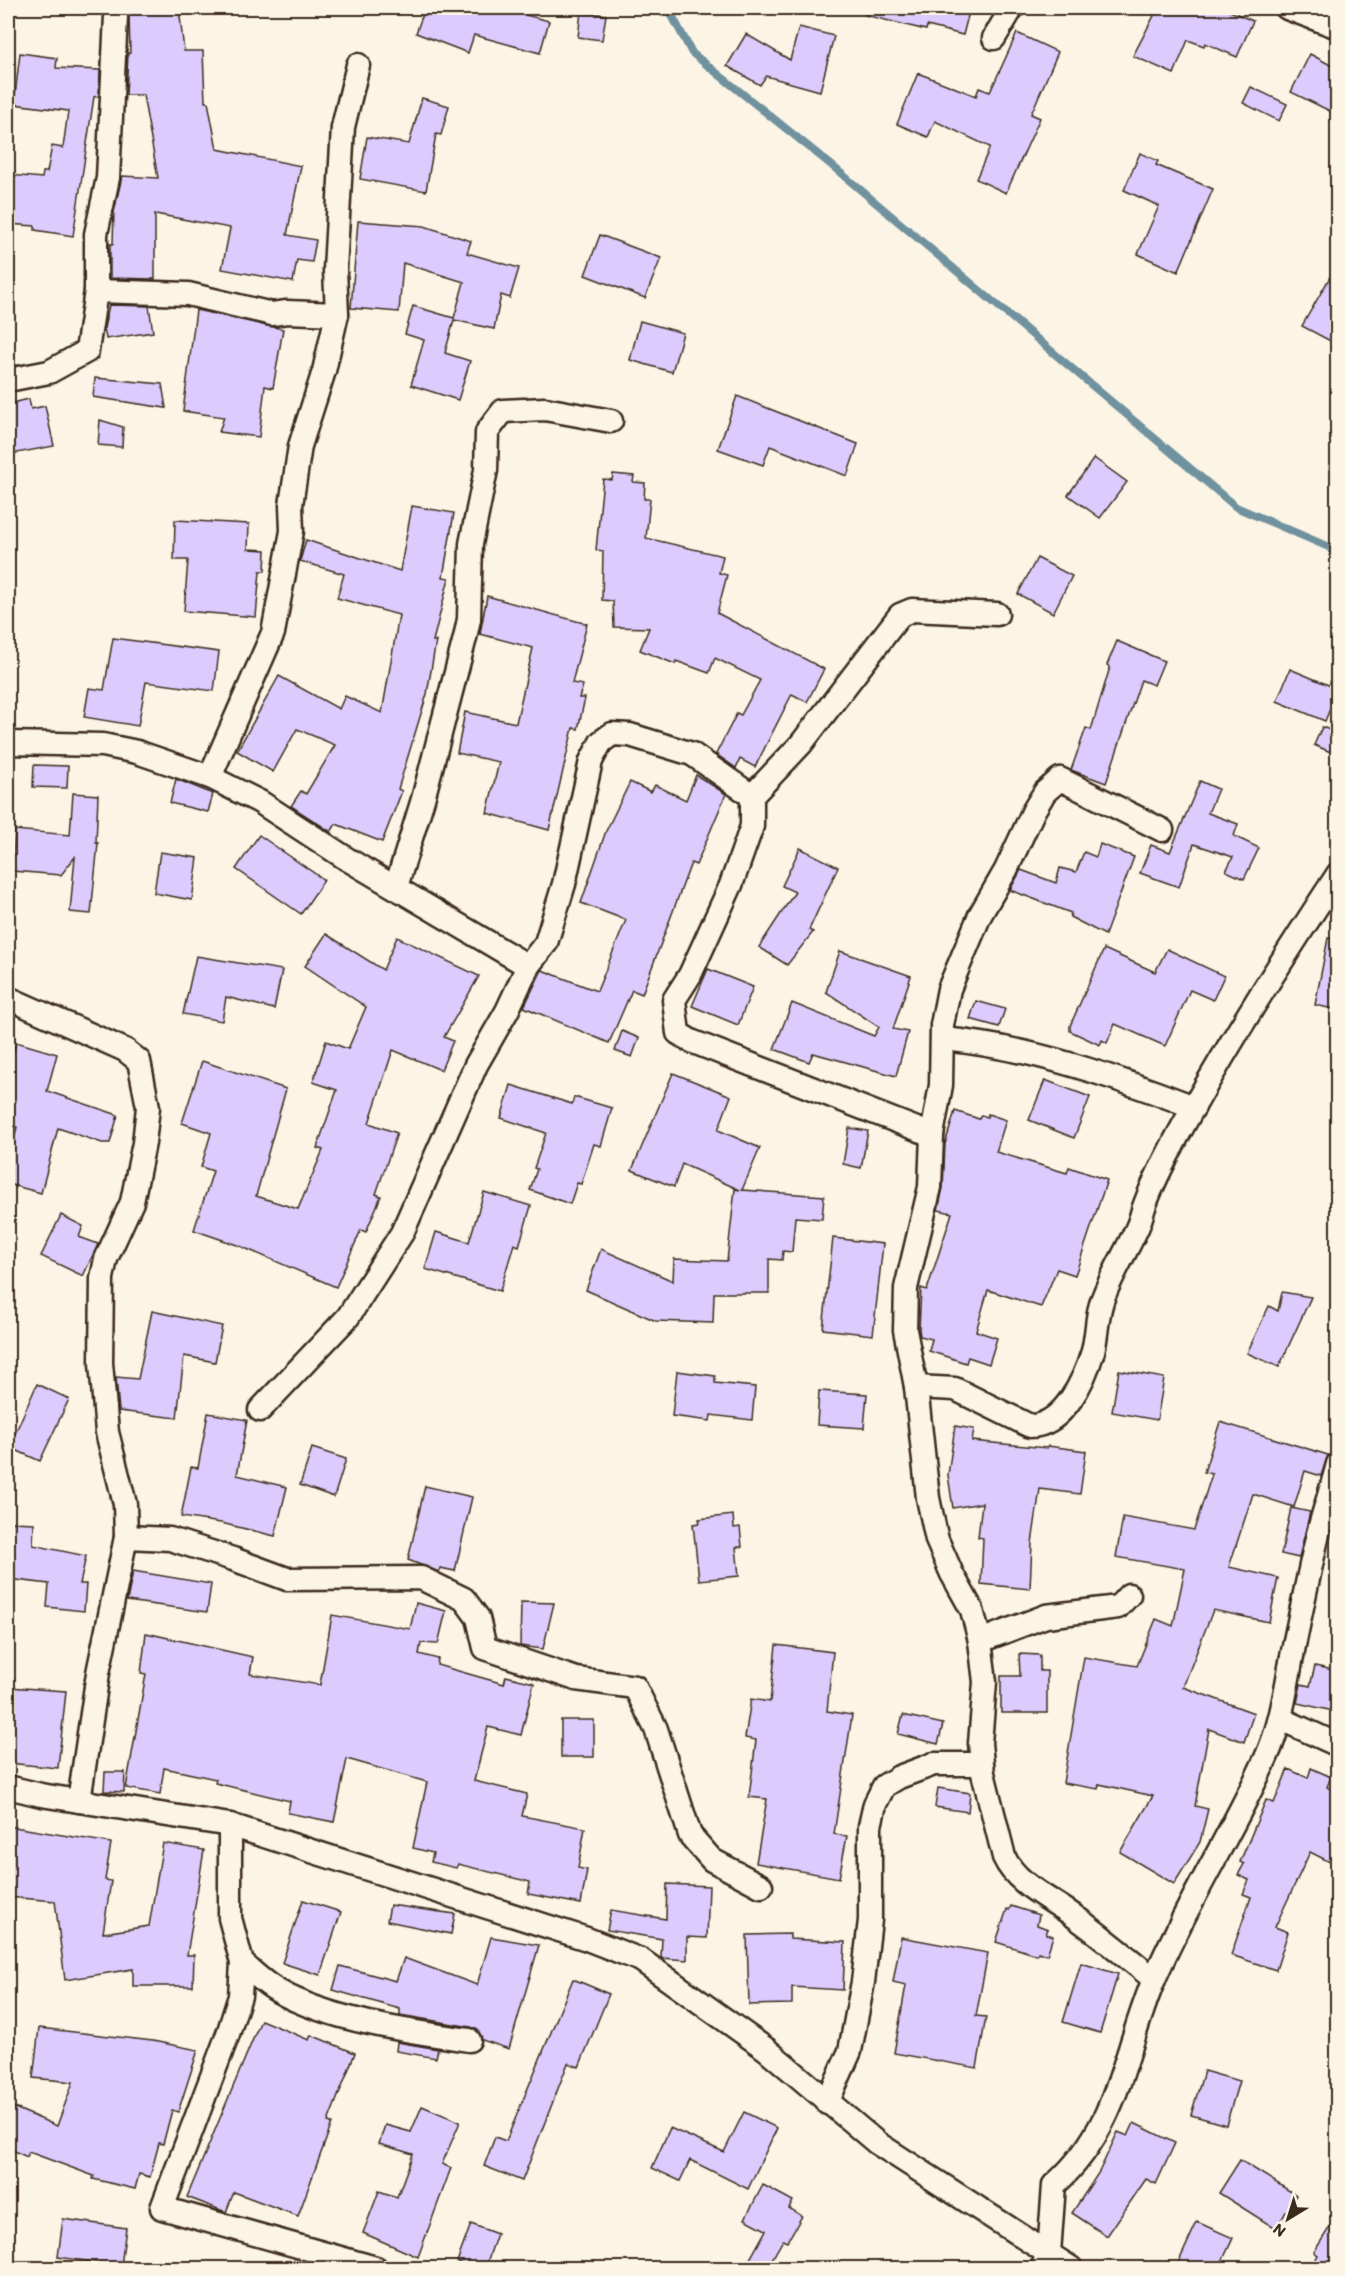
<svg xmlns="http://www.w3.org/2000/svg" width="1345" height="2276" font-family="Itim,sans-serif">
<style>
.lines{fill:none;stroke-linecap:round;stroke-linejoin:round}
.stream{stroke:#6f919e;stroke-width:8}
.building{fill:#dcccfe;stroke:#3b2a1e;stroke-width:1.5}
.street-casing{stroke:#3b2a1e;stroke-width:27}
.street{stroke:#fcf5e5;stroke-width:22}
</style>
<rect width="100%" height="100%" fill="#fcf5e5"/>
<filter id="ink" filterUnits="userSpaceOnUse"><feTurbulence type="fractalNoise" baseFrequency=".0167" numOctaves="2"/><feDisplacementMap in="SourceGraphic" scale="12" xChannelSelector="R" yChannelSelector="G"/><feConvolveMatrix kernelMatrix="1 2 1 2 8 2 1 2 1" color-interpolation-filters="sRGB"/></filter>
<g filter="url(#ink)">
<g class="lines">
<polyline class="stream" points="668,8 692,53 830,164 1236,507 1338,551"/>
</g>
<g class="building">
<polygon points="126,8 179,8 184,51 203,51 205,102 208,102 217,149 301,166 287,235 316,240 312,262 297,260 293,282 222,269 230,228 155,214 155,279 110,278 110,244 113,244 114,212 122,176 158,178 143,95 126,95 128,53 130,53 129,16"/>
<polygon points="425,8 498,8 549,21 540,53 474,35 468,53 416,33"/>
<polygon points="866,8 970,8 963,35 927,26 926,30 865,15"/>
<polygon points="1158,8 1223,8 1253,21 1237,57 1205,43 1204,46 1188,40 1174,74 1133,56"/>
<polygon points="581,12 606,15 602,40 578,37"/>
<polygon points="799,27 834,36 820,91 766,76 760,85 727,66 746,34 790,60"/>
<polygon points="1017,33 1058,52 1031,114 1040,118 1006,193 976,179 990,147 935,121 928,137 897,124 918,73 976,96 979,88 990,92"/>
<polygon points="20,53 57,58 56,68 100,70 99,96 94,97 73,236 35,230 35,226 8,224 10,175 42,178 43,172 47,172 52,146 63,148 68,111 14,104"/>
<polygon points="1310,54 1338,69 1338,115 1291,92"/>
<polygon points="1251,87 1287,104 1279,121 1243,103"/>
<polygon points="422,98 449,106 441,135 436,134 426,191 360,179 367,137 409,144"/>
<polygon points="1140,153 1158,161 1156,165 1213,189 1178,272 1138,254 1159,206 1124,190"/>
<polygon points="358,221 424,226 471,241 467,253 519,268 510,298 501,295 494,329 454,320 445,353 470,361 458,400 411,385 424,340 405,334 413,306 454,318 464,282 403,263 399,312 351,308"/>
<polygon points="600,235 661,258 645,298 585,275"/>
<polygon points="1338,263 1338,345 1302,326"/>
<polygon points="109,305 149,306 153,332 106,339 104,328"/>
<polygon points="196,310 283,329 273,388 265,386 259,437 219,432 224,417 183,411"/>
<polygon points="640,321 683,333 672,372 630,360"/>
<polygon points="95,378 162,384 166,408 93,397"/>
<polygon points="737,396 858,444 847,476 770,446 763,465 718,449"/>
<polygon points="29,399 31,409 45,406 54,446 12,454 8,435 8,404"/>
<polygon points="100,420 123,427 122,447 98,445"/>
<polygon points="1094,458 1127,482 1100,518 1068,495"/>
<polygon points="613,474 634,476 633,482 645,483 644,499 650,499 646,538 723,556 719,573 727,575 717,613 824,669 807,702 792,694 755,767 740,759 736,768 716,754 737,713 741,715 760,680 715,658 709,673 676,661 675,664 640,650 649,628 614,627 613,601 602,600 603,551 596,550 603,479 612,480"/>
<polygon points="412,506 454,513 443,577 449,578 433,641 436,641 427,694 398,789 402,791 382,842 336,824 331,832 291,806 301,791 306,794 335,745 297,729 273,772 237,751 279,676 339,709 345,696 382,713 399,615 337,598 344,574 300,561 306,540 400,571"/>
<polygon points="175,520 249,524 248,549 266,550 265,571 260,571 256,617 184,611 188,560 174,560"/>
<polygon points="1037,558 1072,576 1053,613 1018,594"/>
<polygon points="487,596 587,624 572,683 583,685 579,698 585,698 578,729 573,728 549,830 487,813 499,762 457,753 465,712 516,723 533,648 480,634"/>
<polygon points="113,638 219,652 214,691 146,682 138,726 84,717 89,688 104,690"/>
<polygon points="1117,641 1164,661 1154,685 1141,680 1106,783 1071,770 1086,728 1091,730 1110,667 1107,665"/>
<polygon points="1290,669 1338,689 1325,721 1277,701"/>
<polygon points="1322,727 1338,733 1338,755 1314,745"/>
<polygon points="34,765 68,766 67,788 33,787"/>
<polygon points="696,775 726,794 696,865 691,863 642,994 632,990 609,1043 524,1007 542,970 597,991 626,920 581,903 606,831 630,782 651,792 655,785 686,800"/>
<polygon points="176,779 213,794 208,812 170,803"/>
<polygon points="1200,781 1218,789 1208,813 1238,824 1234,836 1259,848 1244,879 1226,871 1233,857 1194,844 1179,887 1140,873 1151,845 1170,852"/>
<polygon points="73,793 98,795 96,843 98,843 91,914 70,912 75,857 61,875 12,871 15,830 70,835"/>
<polygon points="259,835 324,880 301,914 236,869"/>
<polygon points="1100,844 1134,857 1105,935 1070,917 1071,913 1010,890 1021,870 1056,883 1060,868 1076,872 1084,852 1096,857"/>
<polygon points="800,848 838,867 809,930 813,932 787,965 759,947 795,892 782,886"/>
<polygon points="160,852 198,858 192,900 154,893"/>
<polygon points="326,934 383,970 397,937 479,976 444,1037 453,1041 441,1070 393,1050 369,1123 397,1133 376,1194 381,1196 366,1232 361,1230 336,1287 240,1246 194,1230 213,1171 201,1167 211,1133 182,1123 202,1061 286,1089 256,1196 298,1209 323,1150 317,1148 337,1090 313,1082 326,1041 348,1049 366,1007 305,966"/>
<polygon points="1328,938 1338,939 1338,1010 1315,1005"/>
<polygon points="1104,949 1155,972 1167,949 1224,976 1213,1000 1190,990 1165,1046 1115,1024 1107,1043 1102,1040 1100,1045 1070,1031 1070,1026"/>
<polygon points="840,951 911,976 893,1029 908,1032 896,1076 813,1053 809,1062 774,1049 792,1003 874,1036 879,1027 826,992"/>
<polygon points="196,956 282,970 274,1009 226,997 222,1021 183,1014"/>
<polygon points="708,969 753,987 738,1025 692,1006"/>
<polygon points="976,1001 1005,1009 999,1027 970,1019"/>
<polygon points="622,1031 639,1038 632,1057 615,1051"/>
<polygon points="16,1042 57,1054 47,1091 118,1115 110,1143 102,1143 58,1128 41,1193 8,1184 8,1163 17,1127 8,1125 8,1074"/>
<polygon points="673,1073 731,1096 718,1130 760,1148 742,1190 824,1196 822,1219 795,1217 792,1252 783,1251 782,1260 769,1259 769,1293 714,1293 713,1323 656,1321 586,1290 601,1249 673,1281 674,1259 727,1261 735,1189 740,1190 682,1164 674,1187 632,1170"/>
<polygon points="1045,1080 1090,1097 1074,1138 1029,1120"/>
<polygon points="511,1085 572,1104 574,1097 612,1108 601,1146 594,1144 581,1184 577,1183 570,1204 530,1190 537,1169 534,1168 546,1133 501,1118"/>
<polygon points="955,1111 979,1119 981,1115 987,1117 988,1114 1006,1120 996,1152 1067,1173 1069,1167 1107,1180 1075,1275 1057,1269 1041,1307 988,1290 976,1331 997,1338 989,1364 968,1357 966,1363 929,1351 932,1339 920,1336 919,1329 921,1288 927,1290 952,1213 938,1210 943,1188 945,1144"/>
<polygon points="849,1128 868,1131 861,1168 843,1164"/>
<polygon points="484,1192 531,1206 519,1246 514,1244 500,1291 425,1269 436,1232 469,1242"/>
<polygon points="61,1215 83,1226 79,1237 98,1244 83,1276 41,1256"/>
<polygon points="833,1238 883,1244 873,1335 823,1329"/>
<polygon points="1282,1292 1311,1297 1279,1367 1247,1353 1269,1306 1278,1311"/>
<polygon points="152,1311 222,1326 215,1362 184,1356 177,1418 119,1411 116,1377 138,1379"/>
<polygon points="1119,1370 1164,1378 1157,1420 1112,1412"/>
<polygon points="677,1371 715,1376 715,1383 755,1387 752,1420 711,1415 710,1421 672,1416"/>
<polygon points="37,1384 69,1399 40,1461 9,1447"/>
<polygon points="819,1391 867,1394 864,1428 817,1425"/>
<polygon points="208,1413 247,1420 237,1475 287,1487 275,1536 221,1523 181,1517 191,1467 198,1468"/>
<polygon points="1220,1422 1328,1455 1321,1476 1305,1471 1294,1507 1253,1494 1229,1567 1278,1578 1269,1622 1213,1610 1183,1687 1254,1713 1244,1742 1209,1729 1195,1806 1208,1809 1200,1842 1174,1884 1120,1852 1153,1796 1099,1784 1098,1789 1063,1783 1084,1657 1137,1666 1156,1619 1173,1626 1185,1569 1116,1557 1123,1517 1194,1530 1212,1474 1204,1472"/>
<polygon points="955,1426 974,1429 972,1441 1047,1448 1048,1446 1086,1451 1080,1494 1040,1489 1032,1543 1030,1589 981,1584 983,1538 978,1537 982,1503 953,1508 948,1475"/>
<polygon points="312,1448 346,1459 334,1497 300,1485"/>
<polygon points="425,1486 472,1497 455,1571 440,1568 439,1572 408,1560"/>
<polygon points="1291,1508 1310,1512 1299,1558 1281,1554"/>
<polygon points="733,1515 734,1528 740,1527 742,1547 736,1547 739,1576 699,1580 693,1524 700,1523 699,1519"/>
<polygon points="12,1522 34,1523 33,1545 86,1556 80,1584 86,1584 84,1611 47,1607 49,1584 8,1579"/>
<polygon points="133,1571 211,1584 207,1612 127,1601"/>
<polygon points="521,1602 554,1603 543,1649 520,1646"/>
<polygon points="416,1603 446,1611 438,1644 421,1643 419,1654 438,1659 437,1665 504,1684 506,1676 534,1683 521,1735 488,1727 474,1781 527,1794 522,1816 585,1828 578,1868 587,1870 581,1904 528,1894 530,1882 458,1864 456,1868 431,1862 433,1853 413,1848 427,1782 347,1759 334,1822 288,1813 290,1801 215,1783 216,1779 164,1768 160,1794 126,1788 146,1674 141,1673 146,1633 253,1657 250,1674 320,1685 332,1615 410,1629"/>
<polygon points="776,1645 833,1652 827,1711 852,1715 834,1834 847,1836 839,1878 756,1863 767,1799 749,1797 756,1740 745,1738 751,1699 770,1702"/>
<polygon points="1019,1654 1040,1655 1040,1671 1047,1671 1047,1713 1001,1713 1001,1676 1020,1676"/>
<polygon points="1315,1666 1338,1671 1338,1712 1297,1703 1301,1684 1310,1686"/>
<polygon points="8,1687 66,1691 58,1768 8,1763"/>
<polygon points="903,1715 943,1724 938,1744 898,1734"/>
<rect x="561" y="1720" width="33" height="37"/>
<polygon points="1311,1768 1331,1777 1327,1787 1338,1793 1338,1866 1310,1852 1275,1927 1288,1932 1276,1970 1231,1955 1251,1897 1243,1894 1249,1880 1238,1875 1244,1864 1240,1862 1266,1800 1274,1803 1288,1769 1308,1778"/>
<polygon points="105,1772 125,1772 124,1792 104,1791"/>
<polygon points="938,1788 970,1793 968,1812 935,1807"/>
<polygon points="8,1826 111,1843 105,1880 111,1881 103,1933 149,1926 163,1843 204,1850 187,1955 194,1955 193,1986 133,1986 133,1969 65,1980 55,1901 8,1897"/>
<polygon points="667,1884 709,1886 707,1938 687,1937 687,1960 661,1958 662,1939 607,1930 611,1910 666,1919"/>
<polygon points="303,1900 341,1912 320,1975 282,1963"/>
<polygon points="390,1905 455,1914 451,1934 387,1921"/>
<polygon points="1011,1906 1039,1915 1037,1925 1048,1929 1046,1934 1053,1936 1047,1955 1038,1952 1037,1955 996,1942 1007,1909 1009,1910"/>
<polygon points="790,1934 790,1939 845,1942 843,1990 792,1987 792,2004 749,2005 747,1935"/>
<polygon points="491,1937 539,1945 509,2049 482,2040 478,2030 471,2027 400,2015 400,2009 333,1990 340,1966 396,1981 404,1958 477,1985"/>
<polygon points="901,1937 988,1953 976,2016 986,2017 977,2068 894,2053 906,1985 893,1982"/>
<polygon points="1081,1963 1118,1974 1100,2033 1063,2022"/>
<polygon points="573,1979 609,1994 579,2067 568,2063 522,2181 484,2166 495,2137 506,2141"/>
<polygon points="261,2020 309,2040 311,2035 355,2053 328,2122 332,2123 298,2216 234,2192 226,2212 187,2197"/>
<polygon points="39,2028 153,2041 198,2050 178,2112 172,2110 163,2144 159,2143 150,2177 139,2174 135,2189 93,2179 94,2176 29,2152 27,2157 8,2148 8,2105 57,2126 73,2082 33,2078"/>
<polygon points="397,2042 438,2049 436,2058 396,2051"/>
<polygon points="1204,2071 1239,2081 1226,2125 1191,2115"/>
<polygon points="422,2106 460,2122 442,2164 451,2168 418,2257 363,2233 379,2191 397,2197 413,2154 379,2144 385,2125 411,2132"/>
<polygon points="744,2112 777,2128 748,2189 690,2160 680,2181 652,2168 670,2128 724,2152"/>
<polygon points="1134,2123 1175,2143 1156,2184 1146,2179 1107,2236 1072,2213 1099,2172 1118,2132 1128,2136"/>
<polygon points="1240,2160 1296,2195 1276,2229 1219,2193"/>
<polygon points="763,2185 793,2201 789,2208 802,2216 787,2242 783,2240 767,2268 745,2268 766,2230 745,2219"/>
<polygon points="1338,2214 1338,2268 1311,2268 1318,2255 1314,2252"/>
<polygon points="63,2219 126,2228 121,2266 58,2257"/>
<polygon points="1197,2222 1233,2238 1219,2268 1176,2268"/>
<polygon points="471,2224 497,2234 485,2268 474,2268 457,2262"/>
</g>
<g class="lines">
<g class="street-casing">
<g id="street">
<polyline points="1287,8 1338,27"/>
<polyline points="994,38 1012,8"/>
<polyline points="96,291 96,234 108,178 116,16"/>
<polyline points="8,380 49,372 87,351 96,291 188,294 272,314 287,312 337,314 335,270 343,127 358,65"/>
<polyline points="8,743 103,745 137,752 210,777 260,802 347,859 528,966"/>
<polyline points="210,777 273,633 292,531 291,505 300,446 324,371 337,314"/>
<polyline points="396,887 423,799 465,638 469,619 471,544 486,470 487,432 503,411 545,409 611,421"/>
<polyline points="8,998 125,1050 139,1061 148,1107 144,1143 132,1202 106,1259 102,1278 101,1363 107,1432 125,1504 126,1537 98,1673 79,1801"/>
<path d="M943 1039C1029 1047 1113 1076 1194 1107"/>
<polyline points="932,1135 691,1041 678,1033 674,1000 690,975 731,885 752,826 752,796 801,744 900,615 912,610 997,614"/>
<path d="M916 1387 955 1389 1030 1426C1064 1426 1085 1378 1093 1351 1098 1331 1096 1312 1105 1293 1114 1271 1127 1250 1137 1228 1141 1220 1142 1211 1146 1202 1154 1180 1166 1158 1177 1137 1226 1047 1282 960 1338 874"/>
<polyline points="260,1410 348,1317 402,1233 476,1065 507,1011 528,966 546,943 564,884 591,761 601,742 612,734 630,735 692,754 752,796"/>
<polyline points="126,1537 170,1539 233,1559 287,1579 421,1578 464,1599 478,1618 485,1648 576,1679 635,1687 656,1729 690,1835 712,1860 761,1886"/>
<polyline points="980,1641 1046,1616 1118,1607 1129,1595"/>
<polyline points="1281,1719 1338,1745"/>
<polyline points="8,1787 41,1795 230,1825 587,1939 641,1960 766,2049 877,2143 1071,2268"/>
<polyline points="230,1825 230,1918 242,1963 240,1996 228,2034 162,2208 376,2268"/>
<path d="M242 1963C254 1973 265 1984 278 1991 328 2020 412 2032 469 2040"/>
<path d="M1154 1979C1129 1959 1104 1938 1078 1919 1054 1900 1017 1886 1004 1857L983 1773 980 1743 985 1682 980 1641 972 1610 952 1574 937 1540 928 1498 916 1387 905 1330 906 1288 930 1187 932 1135 941 1085 942 1025 949 989 980 915 1006 870 1034 810 1045 792 1060 779 1162 830"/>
<polyline points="827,2103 850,2051 863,1982 870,1920 870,1826 875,1804 884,1786 899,1777 934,1764 982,1764"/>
<path d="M1042 2268 1049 2253 1054 2185C1120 2127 1123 2052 1155 1977 1188 1901 1232 1833 1266 1758 1284 1719 1287 1677 1296 1636 1303 1602 1310 1568 1318 1534 1324 1510 1332 1488 1338 1464"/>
</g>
</g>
<use href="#street" class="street"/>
</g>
</g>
<rect width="1345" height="2276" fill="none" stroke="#fcf5e5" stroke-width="30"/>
<rect x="15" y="15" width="1315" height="2246" fill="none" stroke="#3b2a1e" stroke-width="2" filter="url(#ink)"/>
<g transform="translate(1288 2219) rotate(218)" stroke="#fcf5e5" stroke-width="4.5" paint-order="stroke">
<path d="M0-4.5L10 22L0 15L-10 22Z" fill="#3b2a1e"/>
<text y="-9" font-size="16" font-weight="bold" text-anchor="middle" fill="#3b2a1e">N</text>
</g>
</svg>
